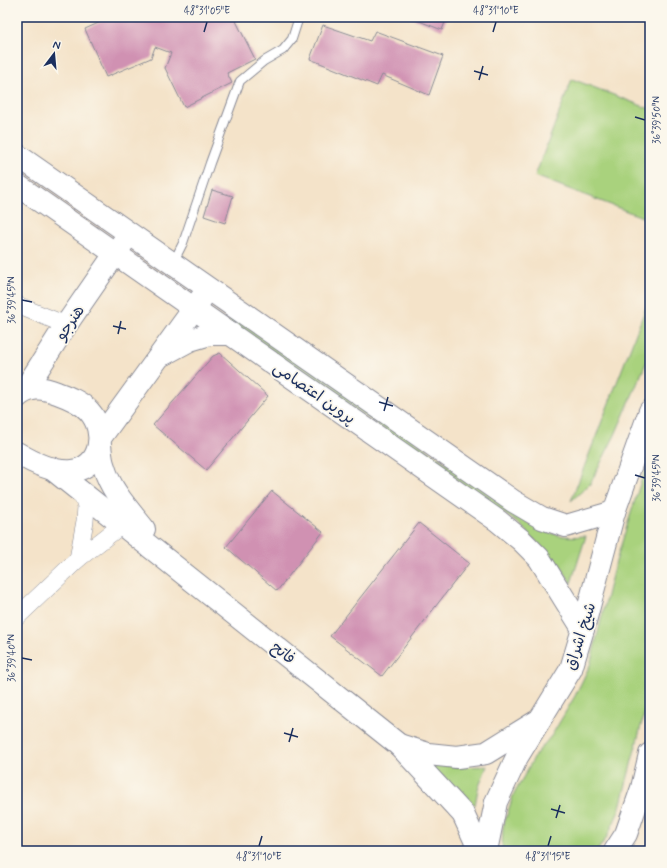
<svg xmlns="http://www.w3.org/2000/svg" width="667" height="868" font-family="Mynerve,'Playpen Sans Arabic',sans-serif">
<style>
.green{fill:#a9d27d;stroke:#62806e}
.building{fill:#d091b2}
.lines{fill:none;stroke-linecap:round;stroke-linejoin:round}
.lane-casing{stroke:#888994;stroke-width:10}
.street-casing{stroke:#888994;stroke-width:18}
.secondary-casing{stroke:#888994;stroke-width:24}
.lane{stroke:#fff;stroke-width:8}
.street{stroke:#fff;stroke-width:17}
.secondary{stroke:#fff;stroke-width:22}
.ticks{fill:none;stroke:#1b2f5e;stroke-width:1.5}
.labels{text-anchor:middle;stroke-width:3.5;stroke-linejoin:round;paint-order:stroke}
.street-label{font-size:16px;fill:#1b2f5e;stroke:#fbf7ec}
.neatline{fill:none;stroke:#1b2f5e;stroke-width:1.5}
.ticks-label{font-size:10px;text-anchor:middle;fill:#1b2f5e}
</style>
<rect width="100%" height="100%" fill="#fbf7ec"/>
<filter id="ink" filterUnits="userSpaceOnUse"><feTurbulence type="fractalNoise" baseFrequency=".025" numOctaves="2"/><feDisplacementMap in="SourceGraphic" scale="8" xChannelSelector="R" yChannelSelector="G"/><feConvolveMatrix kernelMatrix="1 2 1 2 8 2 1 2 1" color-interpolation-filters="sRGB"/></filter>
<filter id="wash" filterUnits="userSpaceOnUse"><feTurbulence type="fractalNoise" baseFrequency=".012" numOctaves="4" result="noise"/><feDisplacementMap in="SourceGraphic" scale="16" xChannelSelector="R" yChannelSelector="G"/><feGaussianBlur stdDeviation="0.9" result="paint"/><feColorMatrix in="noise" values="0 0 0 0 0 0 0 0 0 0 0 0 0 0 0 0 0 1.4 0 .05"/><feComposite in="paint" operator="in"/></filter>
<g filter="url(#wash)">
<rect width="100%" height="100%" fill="#f4e3c9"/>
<g class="green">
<polygon points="572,79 650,109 650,220 535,176"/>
<polygon points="650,297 650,354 615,435 590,484 571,501"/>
<path d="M236 313 532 525C554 535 562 538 586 536L571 583 560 565 518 523 229 321Z"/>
<polygon points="650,458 650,691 619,811 607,837 597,851 502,851 503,827 513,796 536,754 552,735 575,696 590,665 613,571 640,484"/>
<polygon points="419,760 458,767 487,766 478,789 475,805"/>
</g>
<g id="blocks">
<g class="building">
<polygon points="112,17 234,17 255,59 227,73 232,83 184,107 165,68 171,53 155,47 151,58 106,77 85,29"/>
<polygon points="409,17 447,17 442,30"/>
<polygon points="323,25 370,41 375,31 443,56 429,95 382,75 377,86 310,59"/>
<polygon points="212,190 233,196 225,223 204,216"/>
<polygon points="220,353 268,396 206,470 153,425 213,356"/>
<polygon points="272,491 323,532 277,591 226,547"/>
<polygon points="419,523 469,563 382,676 330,636"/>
</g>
</g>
</g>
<g filter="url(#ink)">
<use href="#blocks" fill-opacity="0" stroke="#888994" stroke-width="1"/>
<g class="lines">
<g class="lane-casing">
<polyline id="lane" points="173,263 183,243 210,163 240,81 264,61 283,50 292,39 299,17"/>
</g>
<g class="street-casing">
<g id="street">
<polyline points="17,305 66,325"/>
<polyline points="78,559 85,521 86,506 81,491"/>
<polyline points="17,617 78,559 123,524"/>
</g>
</g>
<g class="secondary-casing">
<g id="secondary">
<polyline points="17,155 513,501 542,518 566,526 614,512"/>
<polyline points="17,185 498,521 521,540 539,558 583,629"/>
<polyline points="164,354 190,340 210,334 231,334"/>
<polyline points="24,391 66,325 124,241"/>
<path d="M17 397C30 386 42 387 57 393 68 397 81 402 89 411 107 431 102 467 72 471 54 473 32 462 17 453"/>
<polyline points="100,438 203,296"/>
<path d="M100 445C101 452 101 460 104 467 111 491 128 509 144 529"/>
<polyline points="51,468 399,745"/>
<polyline points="480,851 463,814 399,745 428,754 457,757 486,753 536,722"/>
<polyline points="486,851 496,802 517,757 571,669 583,629 614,512 650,411"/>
<polyline points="615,851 626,834 642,788 650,754"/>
</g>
</g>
<use href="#lane" class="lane"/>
<use href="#street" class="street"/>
<use href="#secondary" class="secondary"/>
</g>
</g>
<path class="ticks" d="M204 32 207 22M493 32 496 22M474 71 488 75M479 80 483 66M635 117 645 120M22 300 32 302M113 326 126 329M118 334 121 321M379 402 393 406M384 411 388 397M635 475 645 478M22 658 32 660M284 733 298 737M289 742 293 728M551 809 565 813M556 818 560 805M259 846 262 836M548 846 551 836"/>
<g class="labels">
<g class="street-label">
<text transform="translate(69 322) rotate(-56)" y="6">هنرجو</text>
<text transform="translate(315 392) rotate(35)" y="6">پروین اعتصامی</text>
<text transform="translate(579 636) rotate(-72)" y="6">شیخ اشراق</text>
<text transform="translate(284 652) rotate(39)" y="6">فاتح</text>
</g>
</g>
<rect width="667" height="868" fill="none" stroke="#fbf7ec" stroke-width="44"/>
<g transform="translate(54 54) rotate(16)" stroke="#fbf7ec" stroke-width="3" paint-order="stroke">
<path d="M0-3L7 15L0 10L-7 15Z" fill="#1b2f5e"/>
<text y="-6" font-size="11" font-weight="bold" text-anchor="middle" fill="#1b2f5e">N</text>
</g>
<rect x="22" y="22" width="623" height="824" class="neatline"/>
<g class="ticks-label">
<text x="207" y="14">48°31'05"E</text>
<text x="496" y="14">48°31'10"E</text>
<text transform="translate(656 120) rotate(-90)" y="4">36°39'50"N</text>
<text transform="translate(11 300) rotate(-90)" y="4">36°39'45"N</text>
<text transform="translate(656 478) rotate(-90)" y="4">36°39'45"N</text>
<text transform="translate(11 658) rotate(-90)" y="4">36°39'40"N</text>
<text x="259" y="860">48°31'10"E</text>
<text x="548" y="860">48°31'15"E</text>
</g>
</svg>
